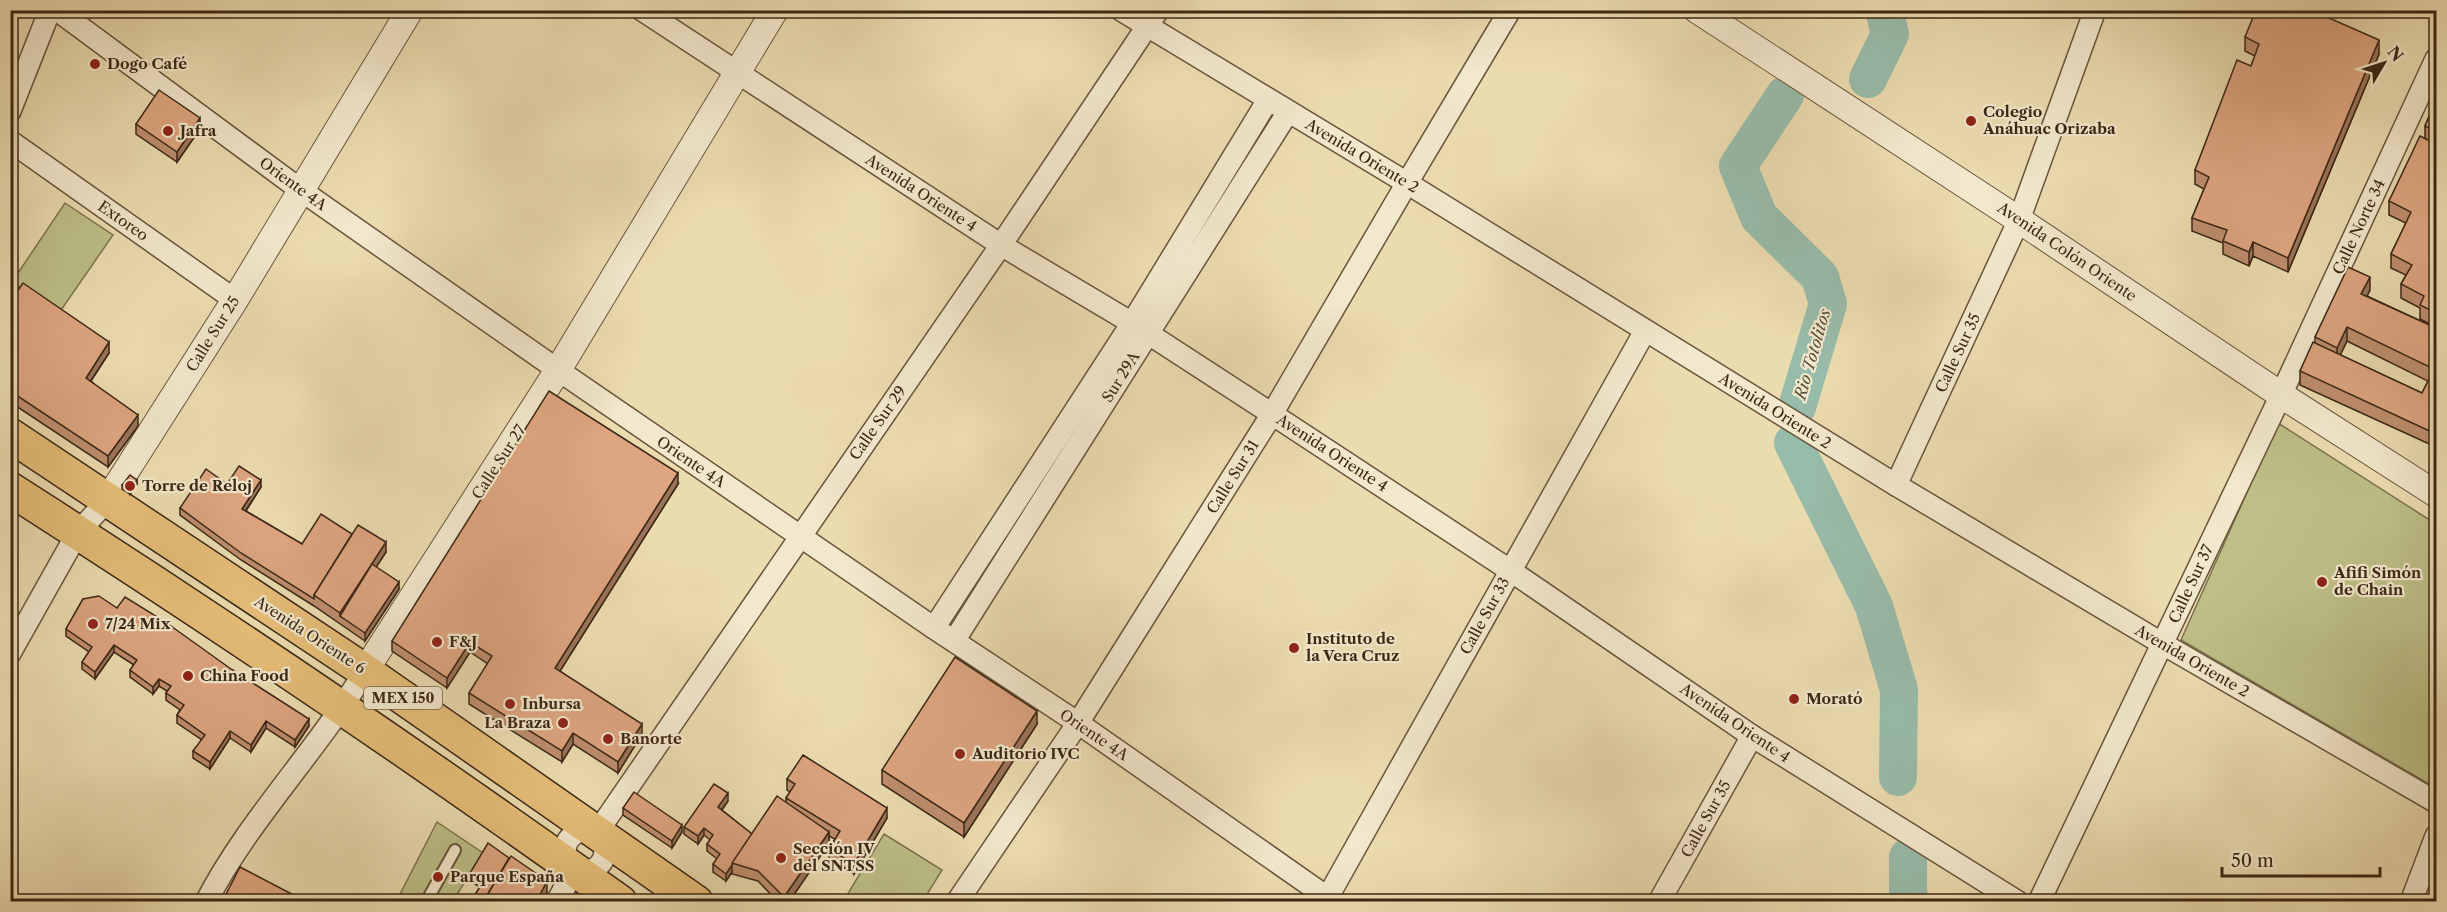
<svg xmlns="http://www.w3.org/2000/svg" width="2447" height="912" font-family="'Libre Caslon Text',serif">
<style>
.green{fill:#bdbf87;stroke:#7c734e;stroke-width:1.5}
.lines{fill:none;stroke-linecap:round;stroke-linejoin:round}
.river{stroke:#98bcaa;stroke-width:38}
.service-casing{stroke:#68543c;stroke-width:14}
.minor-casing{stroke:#68543c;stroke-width:24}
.tertiary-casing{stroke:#68543c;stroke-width:28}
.primary-casing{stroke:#3c2715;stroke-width:36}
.service{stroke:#f2e8cc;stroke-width:10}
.minor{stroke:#f2e8cc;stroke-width:21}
.tertiary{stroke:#f2e8cc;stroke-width:26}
.primary{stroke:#e6be78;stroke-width:33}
.wall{fill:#be8e6e;stroke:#3c2715;stroke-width:1.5;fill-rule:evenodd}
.shaded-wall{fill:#9b745a;stroke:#3c2715;stroke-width:1.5}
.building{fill:#dda580;stroke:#3c2715;stroke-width:1.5}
.poi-dot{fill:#8f2418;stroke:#f2e8cc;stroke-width:2}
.labels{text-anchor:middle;stroke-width:4.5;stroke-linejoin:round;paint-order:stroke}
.shield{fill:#f2e8cc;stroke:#73614c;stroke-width:1.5}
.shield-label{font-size:14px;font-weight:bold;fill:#3c2715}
.poi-label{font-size:15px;font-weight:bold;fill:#3c2715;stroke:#f2e8cc;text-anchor:start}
.street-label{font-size:15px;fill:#3c2715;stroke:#f2e8cc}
.water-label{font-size:16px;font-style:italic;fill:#534c3a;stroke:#f2e8cc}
</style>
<rect width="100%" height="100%" fill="#ebdcb0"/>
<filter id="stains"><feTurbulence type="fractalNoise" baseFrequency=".00333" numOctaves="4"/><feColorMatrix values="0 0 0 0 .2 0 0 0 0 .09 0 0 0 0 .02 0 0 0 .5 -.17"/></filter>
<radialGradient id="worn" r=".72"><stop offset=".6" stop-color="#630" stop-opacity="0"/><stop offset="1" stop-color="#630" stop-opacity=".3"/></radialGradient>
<g class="green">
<polygon points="65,203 113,235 59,313 12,282"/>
<polygon points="2278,423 2436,524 2436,788 2181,640"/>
<polygon points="437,822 483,853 453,901 396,902"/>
<polygon points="884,834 942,870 923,901 844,900"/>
</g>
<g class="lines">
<g class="river">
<polyline points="1868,79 1890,34 1884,10"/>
<polyline points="1785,95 1738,166 1759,217 1820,277 1828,304 1797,407"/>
<polyline points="1793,443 1874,606 1899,690 1898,777"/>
<polyline points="1908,857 1908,891 1910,902"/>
</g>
<g class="service-casing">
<polyline id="service" points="426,902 455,850"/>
</g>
<g class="minor-casing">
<g id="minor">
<polyline points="57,10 302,191 558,370 934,628 1078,723 1334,902"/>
<polyline points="642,10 1001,245 1132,323 1272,414 1511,571 1752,736 2018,902"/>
<polyline points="1121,10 1407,183 1896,485 2163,644 2436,802"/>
<polyline points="10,111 50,10"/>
<polyline points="10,141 235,300"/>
<polyline points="1896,485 2019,220 2095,10"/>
<polyline points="934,628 1132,323 1268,100"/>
<polyline points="954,641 1288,112"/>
<polyline points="10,653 78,532 107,501"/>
<circle cx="585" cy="851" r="20"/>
<polyline points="596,834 1001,245 1158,10"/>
<path d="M206 902C249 819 317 751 365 671"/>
<polyline points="557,902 574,870"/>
<polyline points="957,902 1078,723 1272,414 1407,183 1510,10"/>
<polyline points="1325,902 1645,331"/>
<polyline points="1659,902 1752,736"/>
<polyline points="2039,902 2281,395 2436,59"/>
<polyline points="2411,902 2436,836"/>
</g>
</g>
<g class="tertiary-casing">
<g id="tertiary">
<polyline points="1697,10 2019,220 2281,395 2436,494"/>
<polyline points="107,501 235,300 410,10"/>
<polyline points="365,671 558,370 775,10"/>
</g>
</g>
<g class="primary-casing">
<g id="primary">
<polyline points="10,435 365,671 696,902"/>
<path d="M10 489C217 621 420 759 620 902"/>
</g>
</g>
<use href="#service" class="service"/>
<use href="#minor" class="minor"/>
<use href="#tertiary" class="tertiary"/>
<use href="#primary" class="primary"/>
</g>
<g class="wall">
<polygon points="2245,37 2379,54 2288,272 2253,256 2249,266 2223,254 2223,243 2192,231 2192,218 2204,189 2195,184 2195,170 2251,66 2255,56 2245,51"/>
<polygon points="2436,100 2436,327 2420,319 2420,308 2401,298 2401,284 2406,275 2391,268 2391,254 2406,223 2389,215 2389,201 2425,138 2425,126"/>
<polygon points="136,124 200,129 177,162 136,134"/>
<path d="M2370 290 2367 296 2436 328V447L2300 385V371L2315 343V337ZM2347 341 2428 381 2422 393 2340 355Z"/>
<polygon points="10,302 109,353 91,381 138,426 108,467 10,402"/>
<polygon points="137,484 130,494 122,489 122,485"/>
<polygon points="227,484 261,487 246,511 302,544 352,534 386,552 376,567 399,589 365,641 314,606 241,560 180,515 180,508"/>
<polygon points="678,484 560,671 642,734 618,773 573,744 562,762 469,704 469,693 488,664 470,652 447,688 392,651 392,641"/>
<polygon points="83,599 309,726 295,747 266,728 251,752 230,738 210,769 193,758 193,751 202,740 177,723 177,715 180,710 166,700 166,693 167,691 159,686 153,694 130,677 130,670 134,665 114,652 95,679 82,669 82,662 89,652 66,636 66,629"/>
<polygon points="1037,724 964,837 882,784 882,770"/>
<polygon points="787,779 887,818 854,874 829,859 829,849 835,839 829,836 829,843 789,902 778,902 758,881 732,874 732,872 726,881 713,872 713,864 717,859 707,851 707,844 710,840 704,835 698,844 684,834 684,827 728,801 722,810 752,834 786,802 786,798 790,792 787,790"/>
<polygon points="623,808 682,832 672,848 623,815"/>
<polygon points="470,873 547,892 542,902 473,902 473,898 480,887 470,881"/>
</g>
<g class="shaded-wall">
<polygon points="2379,40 2379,54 2288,272 2288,258"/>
<polygon points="200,118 200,129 177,162 177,152"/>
<polygon points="2253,242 2253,256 2249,266 2249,252"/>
<polygon points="2370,277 2370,290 2361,308 2361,294"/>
<polygon points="2347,327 2347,341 2337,362 2337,348"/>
<polygon points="109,342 109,353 86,388 86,378"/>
<polygon points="138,415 138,426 108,467 108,456"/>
<polygon points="678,473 678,484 555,679 555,668"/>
<polygon points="137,480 137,484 130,494 130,491"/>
<polygon points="261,480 261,487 242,516 242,509"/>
<polygon points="386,542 386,552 343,618 340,616 340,613"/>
<polygon points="399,582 399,589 365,641 365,633"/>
<polygon points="470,642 470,652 447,688 447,678"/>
<polygon points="114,645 114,652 95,679 95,672"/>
<polygon points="159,679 159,686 153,694 153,687"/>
<polygon points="1037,711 1037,724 964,837 964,823"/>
<polygon points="309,719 309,726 295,747 295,740"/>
<polygon points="266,721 266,728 251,752 251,745"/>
<polygon points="642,724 642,734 618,773 618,762"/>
<polygon points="230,731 230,738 210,769 210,762"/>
<polygon points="573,733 573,744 562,762 562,751"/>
<polygon points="728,793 728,801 718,814 718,807"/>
<polygon points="887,808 887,818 854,874 854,864"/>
<polygon points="682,825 682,832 672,848 672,841"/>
<polygon points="704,828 704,835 698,844 698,836"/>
<polygon points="829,832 829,843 789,902 784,902 784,897"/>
<polygon points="732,865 732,872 726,881 726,874"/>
<polygon points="547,881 547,892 542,902 536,902"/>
</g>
<g class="building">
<polygon points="2256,10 2311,10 2379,40 2288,258 2253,242 2249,252 2223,241 2227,230 2192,218 2209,177 2195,170 2237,60 2251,66 2259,44 2245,37"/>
<polygon points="159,90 200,118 177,152 136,124"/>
<polygon points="2436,100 2436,132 2425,126"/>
<polygon points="2420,136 2436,144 2436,313 2420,305 2424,296 2401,284 2412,265 2391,254 2411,212 2389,201"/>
<polygon points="2348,267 2370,277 2361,294 2436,328 2436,434 2300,371 2313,342 2422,393 2434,369 2347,327 2337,348 2315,337"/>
<polygon points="23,283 109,342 86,378 138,415 108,456 10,391 10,302"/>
<polygon points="549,391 678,473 555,668 642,724 618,762 573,733 562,751 469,693 492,656 470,642 447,678 392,641"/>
<polygon points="239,466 261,480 242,509 302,544 321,514 352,534 314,595 314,599 241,553 180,508 206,469 227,484"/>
<polygon points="130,475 137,480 130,491 122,485"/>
<polygon points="358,525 386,542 340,613 314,595"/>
<polygon points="372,564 399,582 365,633 340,616"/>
<polygon points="99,596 117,608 125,597 164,621 231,669 309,719 295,740 266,721 251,745 230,731 210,762 193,751 205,735 177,715 184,705 166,693 171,686 159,679 153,687 130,670 137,660 114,645 95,672 82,662 92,647 66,629 83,599"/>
<polygon points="955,657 1037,711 964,823 882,770"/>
<polygon points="803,755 887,808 854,864 829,849 840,831 786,798 795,784 787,779"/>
<polygon points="714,784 728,793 718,807 752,834 726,874 713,864 720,854 707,844 713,835 704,828 698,836 684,827"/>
<polygon points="634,792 682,825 672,841 623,808"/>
<polygon points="777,796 829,832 784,897 758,871 732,863"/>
<polygon points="488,843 509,858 483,902 479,902 473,898 483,882 470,873"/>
<polygon points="511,856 547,881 536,902 483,902"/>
<polygon points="240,867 307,902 222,902"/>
</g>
<g class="poi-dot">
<circle cx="95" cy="64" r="6"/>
<circle cx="1971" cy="121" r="6"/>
<circle cx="168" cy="131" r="6"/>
<circle cx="130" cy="486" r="6"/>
<circle cx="2322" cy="582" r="6"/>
<circle cx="93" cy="624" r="6"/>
<circle cx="437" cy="642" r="6"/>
<circle cx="1294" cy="648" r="6"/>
<circle cx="188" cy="676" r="6"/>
<circle cx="1794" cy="699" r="6"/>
<circle cx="510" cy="704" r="6"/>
<circle cx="563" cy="723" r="6"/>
<circle cx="608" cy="739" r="6"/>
<circle cx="960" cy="754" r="6"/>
<circle cx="781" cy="858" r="6"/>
<circle cx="438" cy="877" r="6"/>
</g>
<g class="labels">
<rect class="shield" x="364" y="687" width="78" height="22" rx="4.5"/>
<g class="shield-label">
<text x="403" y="703">MEX 150</text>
</g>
<g class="poi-label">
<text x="107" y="69">Dogo Café</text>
<text x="1983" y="117">Colegio<tspan x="1983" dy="17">Anáhuac Orizaba</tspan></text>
<text x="180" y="136">Jafra</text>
<text x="142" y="491">Torre de Reloj</text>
<text x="2334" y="578">Afifi Simón<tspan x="2334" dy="17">de Chain</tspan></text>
<text x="105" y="629">7/24 Mix</text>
<text x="1306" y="644">Instituto de<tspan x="1306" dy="17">la Vera Cruz</tspan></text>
<text x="449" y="647">F&amp;J</text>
<text x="200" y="681">China Food</text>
<text x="1806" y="704">Morató</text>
<text x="522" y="709">Inbursa</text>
<text x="551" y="728" text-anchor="end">La Braza</text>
<text x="620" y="744">Banorte</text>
<text x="972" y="759">Auditorio IVC</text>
<text x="793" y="854">Sección IV<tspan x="793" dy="17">del SNTSS</tspan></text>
<text x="450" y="882">Parque España</text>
</g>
<g class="street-label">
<text transform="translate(1362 156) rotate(31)" y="5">Avenida Oriente 2</text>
<text transform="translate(293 184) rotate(36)" y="5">Oriente 4A</text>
<text transform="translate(921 193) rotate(33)" y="5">Avenida Oriente 4</text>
<text transform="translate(123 221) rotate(35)" y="5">Extoreo</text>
<text transform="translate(2359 227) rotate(-65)" y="5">Calle Norte 34</text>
<text transform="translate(2067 252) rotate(34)" y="5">Avenida Colón Oriente</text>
<text transform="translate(213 334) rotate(-58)" y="5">Calle Sur 25</text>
<text transform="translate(1958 353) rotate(-65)" y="5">Calle Sur 35</text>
<text transform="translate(1121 377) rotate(-58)" y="5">Sur 29A</text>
<text transform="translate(1775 411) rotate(32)" y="5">Avenida Oriente 2</text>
<text transform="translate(878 423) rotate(-55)" y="5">Calle Sur 29</text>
<text transform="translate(1332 453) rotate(33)" y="5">Avenida Oriente 4</text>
<text transform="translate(499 462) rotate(-57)" y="5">Calle Sur 27</text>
<text transform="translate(691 462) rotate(34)" y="5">Oriente 4A</text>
<text transform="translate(1233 477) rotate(-58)" y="5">Calle Sur 31</text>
<text transform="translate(2191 584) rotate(-65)" y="5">Calle Sur 37</text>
<text transform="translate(1485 616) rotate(-61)" y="5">Calle Sur 33</text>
<text transform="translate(310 635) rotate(33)" y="5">Avenida Oriente 6</text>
<text transform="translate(2192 661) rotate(30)" y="5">Avenida Oriente 2</text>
<text transform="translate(1735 723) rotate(34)" y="5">Avenida Oriente 4</text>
<text transform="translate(1094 735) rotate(34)" y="5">Oriente 4A</text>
<text transform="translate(1706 819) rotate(-61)" y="5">Calle Sur 35</text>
</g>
<g class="water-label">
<text transform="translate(1812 354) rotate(-74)" y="6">Rio Totolitos</text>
</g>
</g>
<rect width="2447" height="912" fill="none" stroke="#ebdcb0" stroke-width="36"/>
<rect x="12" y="12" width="2423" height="888" fill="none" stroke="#3c2715" stroke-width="3"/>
<rect x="18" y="18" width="2411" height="876" fill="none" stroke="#3c2715" stroke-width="1.5"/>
<g transform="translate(2384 63) rotate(51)" stroke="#f2e8cc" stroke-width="4.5" paint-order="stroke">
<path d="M0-4.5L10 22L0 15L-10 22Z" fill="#3c2715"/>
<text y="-9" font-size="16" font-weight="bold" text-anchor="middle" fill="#3c2715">N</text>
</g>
<path d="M2222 867v9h158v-9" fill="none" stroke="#3c2715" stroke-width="3"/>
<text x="2231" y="867" font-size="18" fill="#3c2715" stroke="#f2e8cc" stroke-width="4.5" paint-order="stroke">50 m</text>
<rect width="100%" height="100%" filter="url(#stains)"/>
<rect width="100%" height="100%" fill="url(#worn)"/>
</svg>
